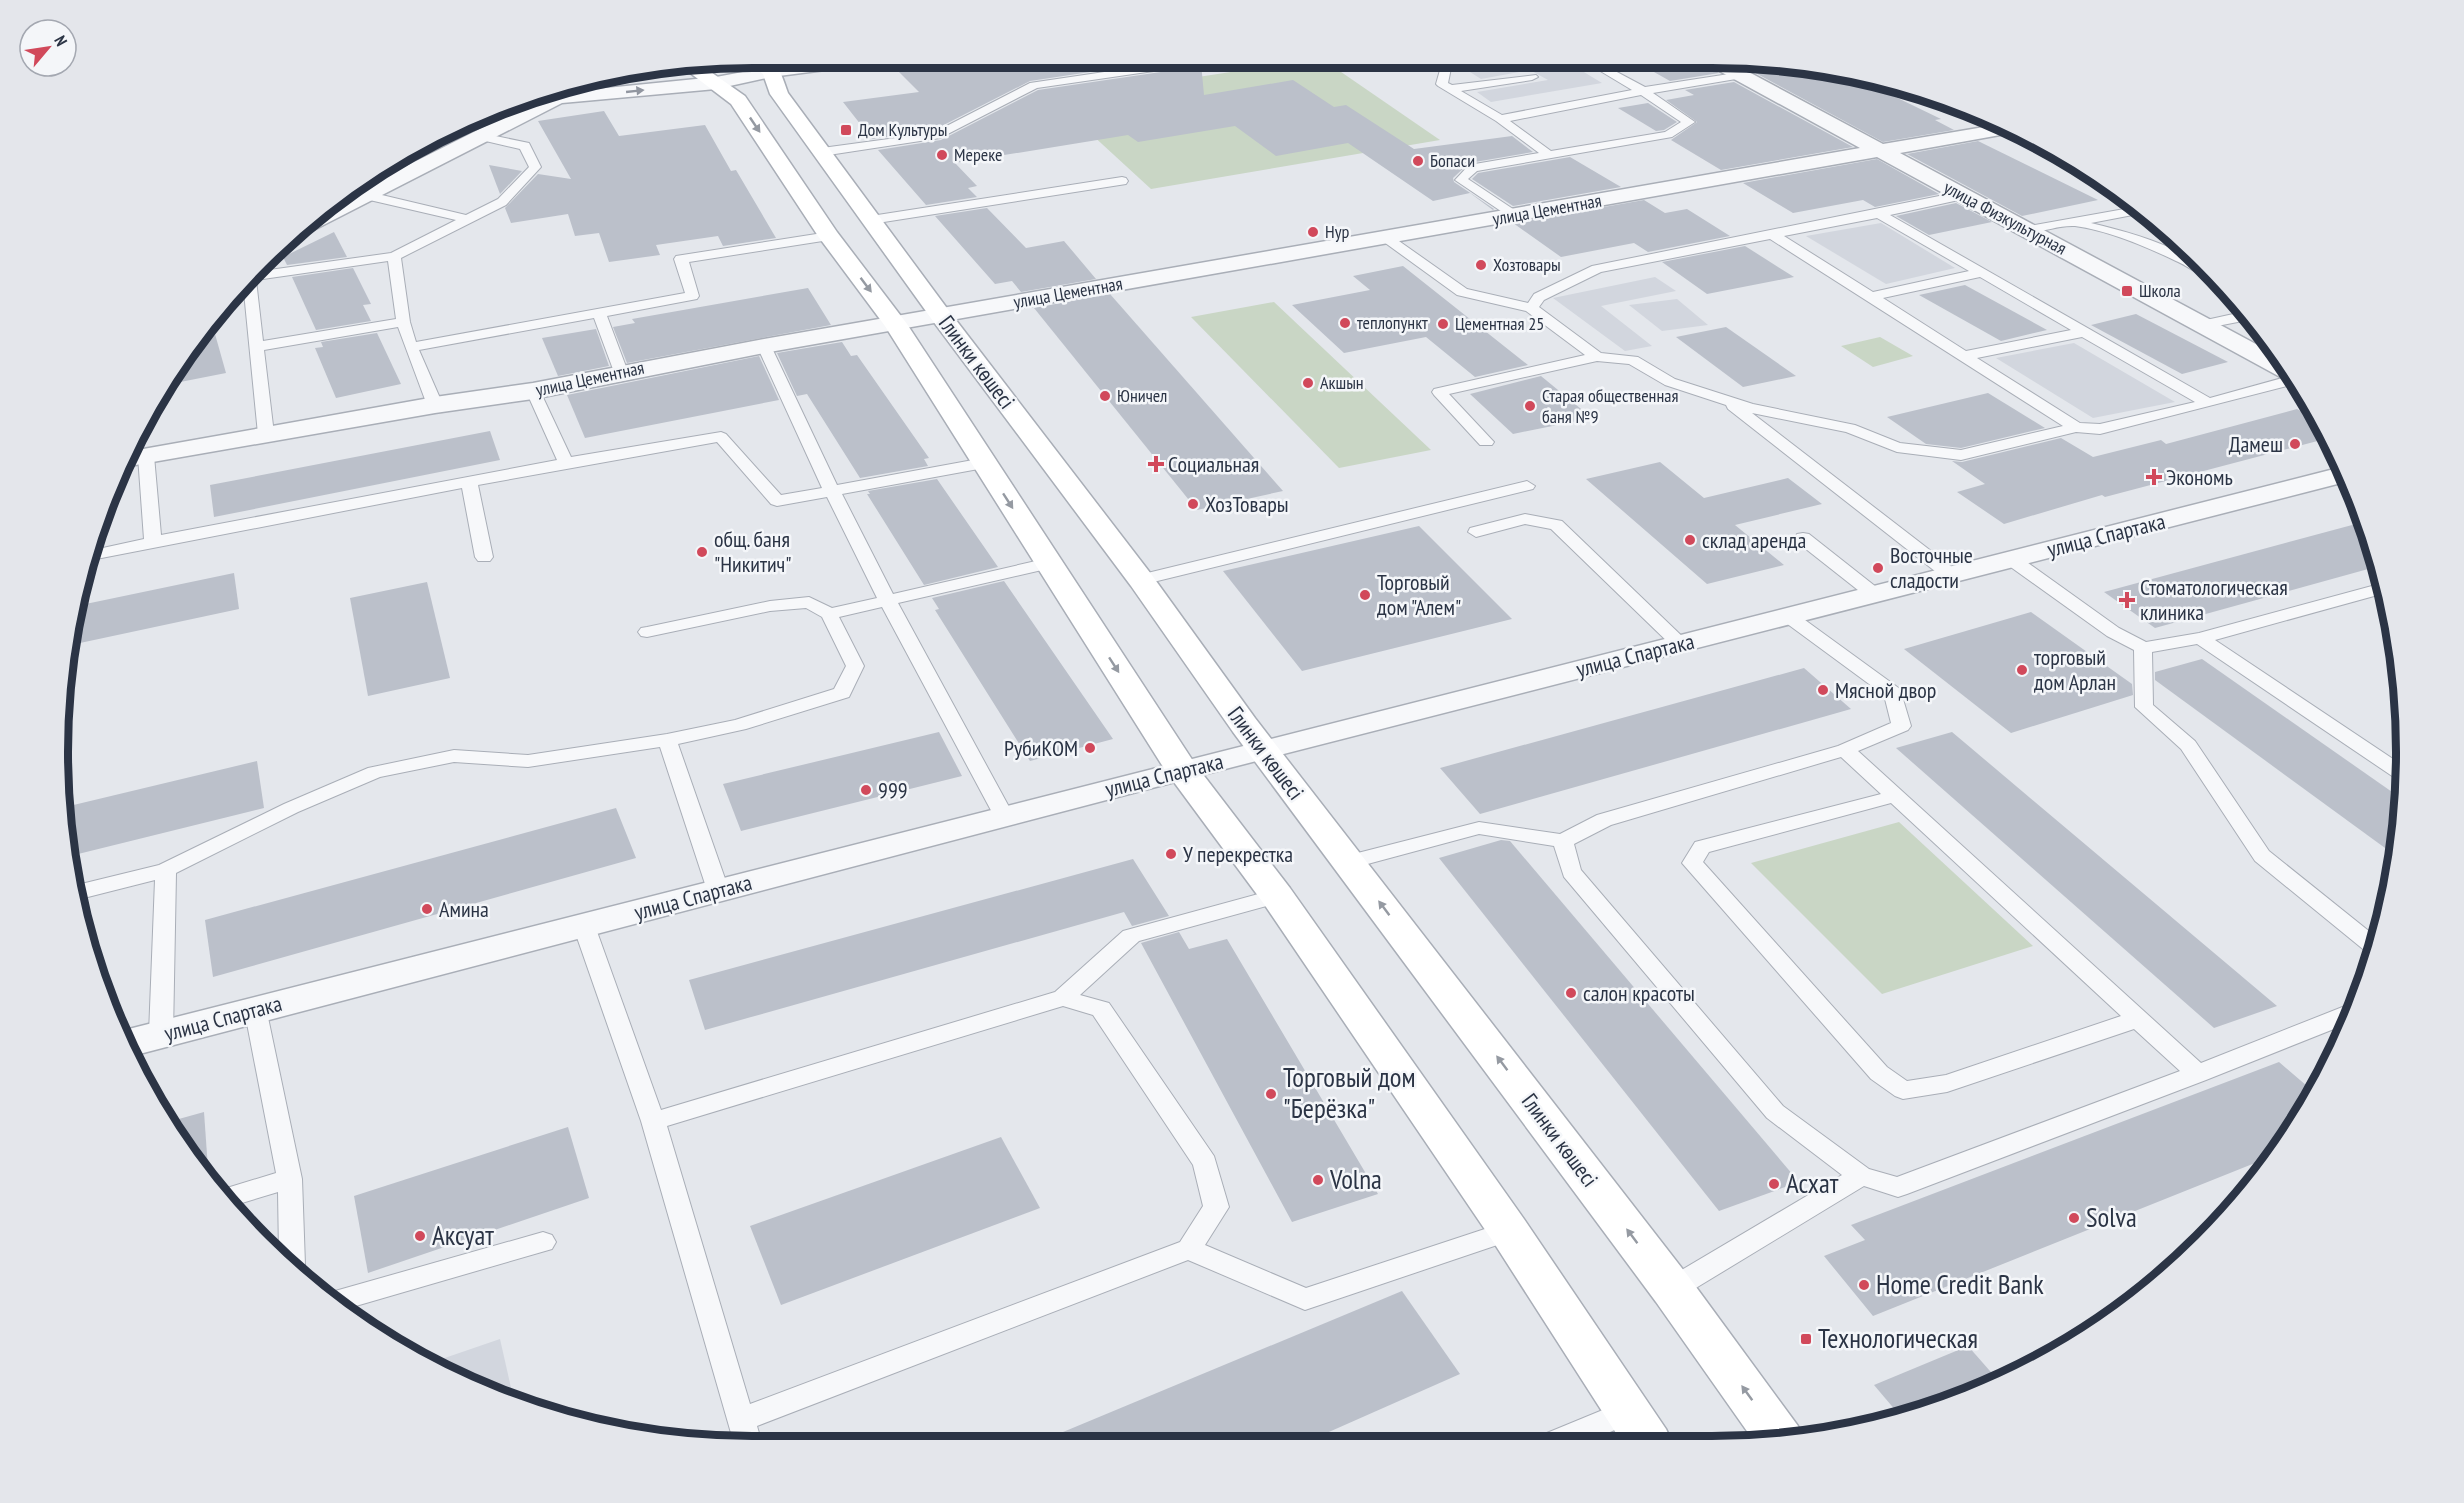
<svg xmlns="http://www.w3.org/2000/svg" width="2464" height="1503" font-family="'PT Sans Narrow',sans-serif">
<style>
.built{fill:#d2d6de}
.green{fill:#c9d6c5}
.building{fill:#bbc0ca}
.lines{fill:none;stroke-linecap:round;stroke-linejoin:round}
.service-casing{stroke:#a9aeb7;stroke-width:2}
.minor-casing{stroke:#a9aeb7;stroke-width:3}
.tertiary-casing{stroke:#a9aeb7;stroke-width:3}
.secondary-casing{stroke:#a9aeb7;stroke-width:3}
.service{fill:#f7f8fa;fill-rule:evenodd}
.minor{fill:#f7f8fa;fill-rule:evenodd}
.tertiary{fill:#f7f8fa;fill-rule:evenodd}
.secondary{fill:#fff;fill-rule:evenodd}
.oneway{fill:#9196a0}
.oneway2{fill:#959aa2}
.poi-dot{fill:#d1495b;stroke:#f4f6f9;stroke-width:2}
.labels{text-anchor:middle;stroke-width:5;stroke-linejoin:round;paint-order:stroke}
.far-poi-label{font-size:18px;fill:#2b3445;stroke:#f4f6f9;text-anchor:start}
.far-street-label{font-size:18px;fill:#2b3445;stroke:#f4f6f9}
.street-label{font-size:22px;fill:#2b3445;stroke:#f4f6f9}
.poi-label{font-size:22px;fill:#2b3445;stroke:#f4f6f9;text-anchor:start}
.near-poi-label{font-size:27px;fill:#2b3445;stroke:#f4f6f9;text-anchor:start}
.rim{fill:none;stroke:#2b3445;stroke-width:8}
</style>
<rect width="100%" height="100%" fill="#e4e7ec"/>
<g class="built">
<polygon points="1474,63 1569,63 1602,83 1491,102 1477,92 1548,80 1530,70 1481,79 1459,65"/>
<polygon points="523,96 525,97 400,156 444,129"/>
<polygon points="1881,223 1955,268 1886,284 1806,236"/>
<polygon points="1655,277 1676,291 1601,306 1652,346 1625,351 1553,298"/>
<polygon points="1677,299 1708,325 1662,331 1629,305"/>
<polygon points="2074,343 2175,402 2093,418 1996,358"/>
<polygon points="500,1339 514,1401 486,1393 433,1362"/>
</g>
<g class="green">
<polygon points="1291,63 1328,63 1440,140 1151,189 1053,99"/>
<polygon points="1274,302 1431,450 1339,468 1191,317"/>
<polygon points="1880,337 1913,356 1873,367 1841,346"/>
<polygon points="1899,822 2033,946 1882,994 1751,863"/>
</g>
<g class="building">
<polygon points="935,63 1150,63 1030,81 932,131 872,139 843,102 919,92 896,69"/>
<polygon points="1195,63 1201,63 1204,95 1293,80 1334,107 1346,105 1414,149 1512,136 1533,152 1469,163 1453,178 1454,182 1494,209 1493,210 1470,193 1433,201 1348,143 1276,156 1235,126 1138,142 1128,135 955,163 977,186 968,188 977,197 926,205 878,150 941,140 1038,90 1188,68"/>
<polygon points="1638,63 1707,63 1710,68 1719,73 1670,81"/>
<polygon points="1737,63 1803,63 1852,76 1941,119 1935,120 1954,130 1883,142"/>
<polygon points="1734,82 1853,147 1721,170 1671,140 1697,122 1666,100 1694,95 1685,90"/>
<polygon points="1648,103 1677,122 1664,130 1656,131 1618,108"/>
<polygon points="604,111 619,136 705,125 731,171 736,170 776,238 723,246 718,236 656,245 660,255 609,262 599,233 575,236 568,214 511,223 505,208 538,174 571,179 538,121"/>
<polygon points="1978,141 2098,200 2022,216 1907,154"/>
<polygon points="1570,157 1621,187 1513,206 1472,179 1478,173"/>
<polygon points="1877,159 1939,194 1875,207 1863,200 1793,213 1743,183"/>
<polygon points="489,165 522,171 500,194"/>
<polygon points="1644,200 1665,213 1687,209 1730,236 1648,252 1634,243 1561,257 1513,223"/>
<polygon points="1956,203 1992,222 1929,235 1896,216"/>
<polygon points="987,208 1026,248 1064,241 1096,279 1021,292 1012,281 995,284 935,216"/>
<polygon points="334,232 347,257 287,265 283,257"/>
<polygon points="1745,246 1794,277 1707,294 1662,262"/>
<polygon points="1403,266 1528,365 1475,377 1426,337 1344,353 1292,305 1370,290 1353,276"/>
<polygon points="353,268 371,304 363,305 371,321 316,330 292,277"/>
<polygon points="1965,285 2047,330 2001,341 1919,295"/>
<polygon points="808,288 831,325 627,363 613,327 635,323 632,319"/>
<polygon points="1110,294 1283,491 1197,510 1034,308"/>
<polygon points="2136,314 2228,362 2182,374 2091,325"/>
<polygon points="1726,327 1796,376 1743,387 1676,337"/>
<polygon points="596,329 609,366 558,376 542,338"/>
<polygon points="377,333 401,384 336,398 315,348 323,347 321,342"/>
<polygon points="215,334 226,373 165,385 174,365 197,338"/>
<polygon points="842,342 851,356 857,355 929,458 924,459 928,466 860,478 807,394 797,396 777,353"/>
<polygon points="759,356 779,400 585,438 567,395"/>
<polygon points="1541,376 1592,418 1513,434 1470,394"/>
<polygon points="1988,393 2045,428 1961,448 1926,444 1887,417"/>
<polygon points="2297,409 2322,423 2329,438 2105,497 2102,495 2004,524 1957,492 1985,484 1952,461 1962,462 2061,438 2093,457 2161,440 2166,444"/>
<polygon points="490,431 500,460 214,517 210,485"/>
<polygon points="1660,462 1704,498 1788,478 1822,504 1735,525 1784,565 1707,584 1586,479"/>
<polygon points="937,479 998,567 924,585 867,494 870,494 868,491"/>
<polygon points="2367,521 2379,566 2155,628 2104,592"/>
<polygon points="1419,526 1512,619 1302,671 1223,571"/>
<polygon points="234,573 239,609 66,646 76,606"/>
<polygon points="1004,581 1113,739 1030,761 935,610 939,609 932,598"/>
<polygon points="427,582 450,678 368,696 350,598"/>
<polygon points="2031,612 2132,684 2133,695 2011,733 1904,649"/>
<polygon points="2202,659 2405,801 2396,856 2155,680 2155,672"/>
<polygon points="1804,668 1851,709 1480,814 1440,768"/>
<polygon points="939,732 962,776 741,831 723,784"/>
<polygon points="1952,732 2277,1006 2214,1028 1896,748"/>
<polygon points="257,761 264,808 66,857 61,808"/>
<polygon points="616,808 636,858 213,977 205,920"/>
<polygon points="1501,840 1510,841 1799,1182 1719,1211 1439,858"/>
<polygon points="1133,859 1169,916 1132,926 1124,912 705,1030 689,980"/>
<polygon points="1179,932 1189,949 1227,939 1378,1194 1292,1222 1141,943"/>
<polygon points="2279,1062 2314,1092 2275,1155 1873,1316 1824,1256 1865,1240 1851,1225"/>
<polygon points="204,1112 209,1183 200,1174 168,1122"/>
<polygon points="568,1127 589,1198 368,1273 354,1196"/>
<polygon points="1001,1137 1040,1208 781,1305 750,1226"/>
<polygon points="1402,1291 1460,1374 1304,1443 1039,1442"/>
<polygon points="1968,1346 1997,1379 1902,1418 1874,1385"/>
</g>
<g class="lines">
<g class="service-casing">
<g id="service">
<polygon points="1165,63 1193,63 1188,66 1037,88 940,138 822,156 816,152 822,148 933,133 1030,83"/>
<path d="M1442 63H1452L1448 83 1452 85 1536 75 1538 77 1532 80 1461 91 1502 115 1632 90 1587 63H1600L1645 87 1742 72 1747 75 1742 78 1653 93 1695 122 1672 137 1477 171 1468 179 1519 213 1520 216 1519 219 1514 220 1455 180 1469 165 1539 153 1496 121 1438 86 1436 84ZM1641 95 1681 122 1665 132 1551 151 1510 121Z"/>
<path d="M481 133 529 143 541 167 506 205 401 258 410 322 416 342 685 293 674 259 676 256 829 232 836 236 829 240 689 262 699 296 697 299 607 316 628 372 621 376 614 372 594 318 419 350 443 405 435 410 427 405 398 327 264 350 274 434 271 437H261L258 434 243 282 252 271 255 272 391 253 456 220 361 198 359 195 361 192 365 191 466 215 498 199 529 167 520 149 477 139V135ZM388 261 396 319 263 341 256 280Z"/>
<polygon points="1122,177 1126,178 1128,181 1126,184 871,224 865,220 871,216"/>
<path d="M1964 191 1970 195 1968 198 1890 215 2210 398 2293 375 2299 383 2100 434 2076 432 1961 460 1897 452 1846 432 1752 413 1957 571 1960 575 1957 579H1945L1728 409 1726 405 1665 385 1629 364 1597 361 1449 394 1494 442 1492 445H1480L1434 395 1432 392 1434 389 1585 355 1526 311 1457 295 1377 237 1379 234H1389L1467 289 1528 303 1534 294 1592 266ZM1877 218 1969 271 1873 292 1784 236ZM1770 239 2063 426 1961 450 1900 443 1855 425 1753 404 1675 379 1638 357 1601 353 1539 307 1544 300 1601 272ZM1980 277 2071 330 1966 351 1883 298ZM2082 337 2195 402 2100 424 2080 423 1977 358Z"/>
<path d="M2138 203 2145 209 2138 214 2091 223C2137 234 2186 248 2221 281 2208 283 2189 266 2176 261 2147 247 2107 230 2075 226 2061 225 2043 231 2029 234L2023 230 2029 226 2130 208Z"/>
<polygon points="2247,311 2253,319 2202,329 2195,325 2197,322"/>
<polygon points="764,342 771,346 837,485 984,458 992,463 984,468 842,494 893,594 1049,558 1055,559 1058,563 1055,567 898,603 1014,816 1011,821 1004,822 997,821 994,816 882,607 839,617 864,666 849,697 746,729 678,744 729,890 726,895 718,897 710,895 707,890 660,747 528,767 454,762 380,777 298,812 176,873 173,1034 169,1040 161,1042 153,1040 149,1034 155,880 76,900 73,886 159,865 284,804 368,768 454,750 528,755 667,734 735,720 834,689 846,666 822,617 806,608 770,611 647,637 641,636 638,632 641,628 647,627 770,601 809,597 832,608 877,598 827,497 777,506 771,504 717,442 478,485 493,557 490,561 478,561 475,557 462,488 86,561 89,551 144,539 138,456 140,453 146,451 154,456 161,535 557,460 526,391 533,387 540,391 571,457 721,432 726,434 781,495 822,488 757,346"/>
<polygon points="1527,481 1535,486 1533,489 1141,585 1135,584 1132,580 1135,576"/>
<polygon points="1525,514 1562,521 1686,640 1689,644 1686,648 1674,648 1551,529 1525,524 1476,537 1468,532 1470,528"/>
<polygon points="1803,533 1809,534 1880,590 1883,594 1880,598 1868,598 1797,542 1795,538 1797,534"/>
<polygon points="2011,554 2017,555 2119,628 2146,642 2199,633 2383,583 2385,593 2215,640 2405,767 2405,782 2398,780 2197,644 2152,652 2153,705 2195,741 2269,851 2380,940 2374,956 2369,954 2255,861 2181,749 2135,707 2134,650 2107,636 2005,563 2002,559 2005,555"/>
<path d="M1788 611 1794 612 1900 689 1911 726 1908 730 1858 751 2201 1063 2345 1006 2356 1005 2349 1023 2206 1080 1907 1194 1898 1197 1864 1186 1681 1297 1672 1300 1663 1297 1659 1289 1663 1281 1842 1175 1767 1118 1564 877 1554 846 1479 834 1349 869 1342 867 1339 862 1342 857 1479 822 1560 834 1597 815 1838 746 1891 723 1884 695 1782 620 1779 616 1782 612ZM1841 757 1881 794 1695 842 1682 863 1871 1079 1895 1096 1903 1099 1947 1092 2134 1029 2180 1071 1897 1177 1869 1169 1783 1106 1581 870 1574 844 1611 825ZM1891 803 2121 1016 1946 1075 1907 1081 1887 1067 1703 862 1709 852Z"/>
<path d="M1277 889 1285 891 1288 896 1285 901 1139 941 1080 995 1109 1003 1214 1156 1229 1207 1205 1245 1306 1288 1509 1221 1518 1224 1522 1231 1518 1238 1305 1310 1188 1260 757 1426 761 1440H733L641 1121 573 926 576 921 584 919 592 921 595 926 661 1110 1055 992 1123 931ZM1063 1006 1093 1015 1193 1165 1203 1206 1180 1242 750 1404 667 1126Z"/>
<polygon points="255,1000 263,1002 266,1008 302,1179 305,1265 299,1273 279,1253 278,1192 232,1206 217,1191 276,1173 244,1008 247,1002"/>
<polygon points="543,1232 552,1235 556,1242 552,1249 342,1310 321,1295"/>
<polygon points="1627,1400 1637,1404 1641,1412 1637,1420 1583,1444 1538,1444 1542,1435"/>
</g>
</g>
<g class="minor-casing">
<g id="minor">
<polygon points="1709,63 1732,63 1883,144 2002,124 2017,132 1900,153 2280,357 2296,379 2282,378 1877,157 764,353 533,399 435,413 124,467 132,451 435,397 533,383 764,339 1860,148 1712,67"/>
<polygon points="2342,467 2349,481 1194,777 128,1057 117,1032"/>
</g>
</g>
<g class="tertiary-casing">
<polygon id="tertiary" points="790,63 842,63 839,67 833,69 771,77 716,89 562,103 304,235 289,235 317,211 569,84 602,77 603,79 601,83 586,90 716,77"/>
</g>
<g class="secondary-casing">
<g id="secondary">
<polygon points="677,63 698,63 745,96 837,232 907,324 1195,764 1290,888 1524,1219 1666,1429 1673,1444 1623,1444 1494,1243 1264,904 1165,770 885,326 818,236 731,104"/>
<path d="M749 63C780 63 778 65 788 93L949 311 1151 574 1255 718 1688 1276 1798 1426 1803 1437 1756 1444 1656 1302 1233 732 1131 586 933 321 770 94 763 74Z"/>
</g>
</g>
<use href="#service" class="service"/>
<use href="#minor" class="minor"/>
<use href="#tertiary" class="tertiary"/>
<use href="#secondary" class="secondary"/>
</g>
<defs><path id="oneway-solid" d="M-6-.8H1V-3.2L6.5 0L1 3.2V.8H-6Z" transform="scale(1.5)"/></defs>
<use class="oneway" href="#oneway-solid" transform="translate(635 91) rotate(-6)"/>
<g class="oneway2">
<use href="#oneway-solid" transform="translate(755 125) rotate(56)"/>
<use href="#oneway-solid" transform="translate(866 285) rotate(53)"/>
<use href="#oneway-solid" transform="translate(1008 501) rotate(57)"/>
<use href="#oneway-solid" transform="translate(1114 665) rotate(57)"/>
<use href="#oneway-solid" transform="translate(1384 908) rotate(-127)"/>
<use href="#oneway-solid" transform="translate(1502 1063) rotate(-127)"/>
<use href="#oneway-solid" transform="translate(1632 1236) rotate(-127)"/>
<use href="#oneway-solid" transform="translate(1747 1393) rotate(-126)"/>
</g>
<g class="poi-dot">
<rect x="840" y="124" width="12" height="12" rx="3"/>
<circle cx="942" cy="155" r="6"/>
<circle cx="1418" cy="161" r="6"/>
<circle cx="1313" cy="232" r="6"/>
<circle cx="1481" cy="265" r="6"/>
<rect x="2121" y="285" width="12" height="12" rx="3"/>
<circle cx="1345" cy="323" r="6"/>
<circle cx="1443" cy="324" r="6"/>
<circle cx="1308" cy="383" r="6"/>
<circle cx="1105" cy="396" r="6"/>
<circle cx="1530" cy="406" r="6"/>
<circle cx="2295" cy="444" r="6"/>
<path d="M1153 455h6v6h6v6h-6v6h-6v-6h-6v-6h6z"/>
<path d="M2151 468h6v6h6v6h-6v6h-6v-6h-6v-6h6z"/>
<circle cx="1193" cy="504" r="6"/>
<circle cx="1690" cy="540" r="6"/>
<circle cx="702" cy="552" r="6"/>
<circle cx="1878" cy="568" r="6"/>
<circle cx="1365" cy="595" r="6"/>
<path d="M2124 591h6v6h6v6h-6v6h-6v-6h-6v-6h6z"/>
<circle cx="2022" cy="670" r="6"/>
<circle cx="1823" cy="690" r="6"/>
<circle cx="1090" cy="748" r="6"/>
<circle cx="866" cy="790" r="6"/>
<circle cx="1171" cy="854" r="6"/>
<circle cx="427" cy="909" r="6"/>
<circle cx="1571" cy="993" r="6"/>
<circle cx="1271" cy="1094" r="6"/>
<circle cx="1318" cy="1180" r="6"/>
<circle cx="1774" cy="1184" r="6"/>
<circle cx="2074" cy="1218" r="6"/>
<circle cx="420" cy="1236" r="6"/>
<circle cx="1864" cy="1285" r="6"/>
<rect x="1800" y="1333" width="12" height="12" rx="3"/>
</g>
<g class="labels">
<g class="far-poi-label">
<text x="858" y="136">Дом Культуры</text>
<text x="954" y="161">Мереке</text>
<text x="1430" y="167">Бопаси</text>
<text x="1325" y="238">Нур</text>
<text x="1493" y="271">Хозтовары</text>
<text x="2139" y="297">Школа</text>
<text x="1357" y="329">теплопункт</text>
<text x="1455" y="330">Цементная 25</text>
<text x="1320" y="389">Акшын</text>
<text x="1117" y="402">Юничел</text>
<text x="1542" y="402">Старая общественная<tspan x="1542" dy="21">баня №9</tspan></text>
</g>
<g class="far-street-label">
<text transform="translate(1547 210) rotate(-10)" y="6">улица Цементная</text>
<text transform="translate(2005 218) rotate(28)" y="6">улица Физкультурная</text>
<text transform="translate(1068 293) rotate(-10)" y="6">улица Цементная</text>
<text transform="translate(590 379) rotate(-12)" y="6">улица Цементная</text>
</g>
<g class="street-label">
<text transform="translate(977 362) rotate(53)" y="8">Глинки көшесі</text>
<text transform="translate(2106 535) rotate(-14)" y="8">улица Спартака</text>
<text transform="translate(1635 655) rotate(-14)" y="8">улица Спартака</text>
<text transform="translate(1266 753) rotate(53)" y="8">Глинки көшесі</text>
<text transform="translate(1164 775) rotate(-14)" y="8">улица Спартака</text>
<text transform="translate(693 897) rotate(-15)" y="8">улица Спартака</text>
<text transform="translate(223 1018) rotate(-15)" y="8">улица Спартака</text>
<text transform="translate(1560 1140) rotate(53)" y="8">Глинки көшесі</text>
</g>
<g class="poi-label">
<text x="2283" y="452" text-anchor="end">Дамеш</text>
<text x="1168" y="472">Социальная</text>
<text x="2166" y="485">Экономь</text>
<text x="1205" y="512">ХозТовары</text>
<text x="714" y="547">общ. баня<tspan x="714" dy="25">"Никитич"</tspan></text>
<text x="1702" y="548">склад аренда</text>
<text x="1890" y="563">Восточные<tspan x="1890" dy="25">сладости</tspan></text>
<text x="1377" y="590">Торговый<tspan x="1377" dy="25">дом "Алем"</tspan></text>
<text x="2140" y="595">Стоматологическая<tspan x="2140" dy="25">клиника</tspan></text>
<text x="2034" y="665">торговый<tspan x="2034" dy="25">дом Арлан</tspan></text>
<text x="1835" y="698">Мясной двор</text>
<text x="1078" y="756" text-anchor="end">РубиКОМ</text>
<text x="878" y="798">999</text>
<text x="1183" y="862">У перекрестка</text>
<text x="439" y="917">Амина</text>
<text x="1583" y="1001">салон красоты</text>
</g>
<g class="near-poi-label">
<text x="1283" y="1087">Торговый дом<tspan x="1283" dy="31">"Берёзка"</tspan></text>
<text x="1330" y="1189">Volna</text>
<text x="1786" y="1193">Асхат</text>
<text x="2086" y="1227">Solva</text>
<text x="432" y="1245">Аксуат</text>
<text x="1876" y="1294">Home Credit Bank</text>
<text x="1818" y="1348">Технологическая</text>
</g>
</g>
<path d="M0 0H2464V1503H0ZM752 68H1712A684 684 0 0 1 2396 752V752A684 684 0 0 1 1712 1436H752A684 684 0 0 1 68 752V752A684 684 0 0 1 752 68Z" fill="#e4e6eb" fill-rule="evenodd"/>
<path class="rim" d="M752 68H1712A684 684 0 0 1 2396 752V752A684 684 0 0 1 1712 1436H752A684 684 0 0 1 68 752V752A684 684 0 0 1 752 68Z"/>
<g transform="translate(48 48) rotate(61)"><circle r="28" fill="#f4f6f9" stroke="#a4a8b1" stroke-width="1.5"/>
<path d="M0-4.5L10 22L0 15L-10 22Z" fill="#d1495b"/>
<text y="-9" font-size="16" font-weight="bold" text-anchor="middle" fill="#2b3445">N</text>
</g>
</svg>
